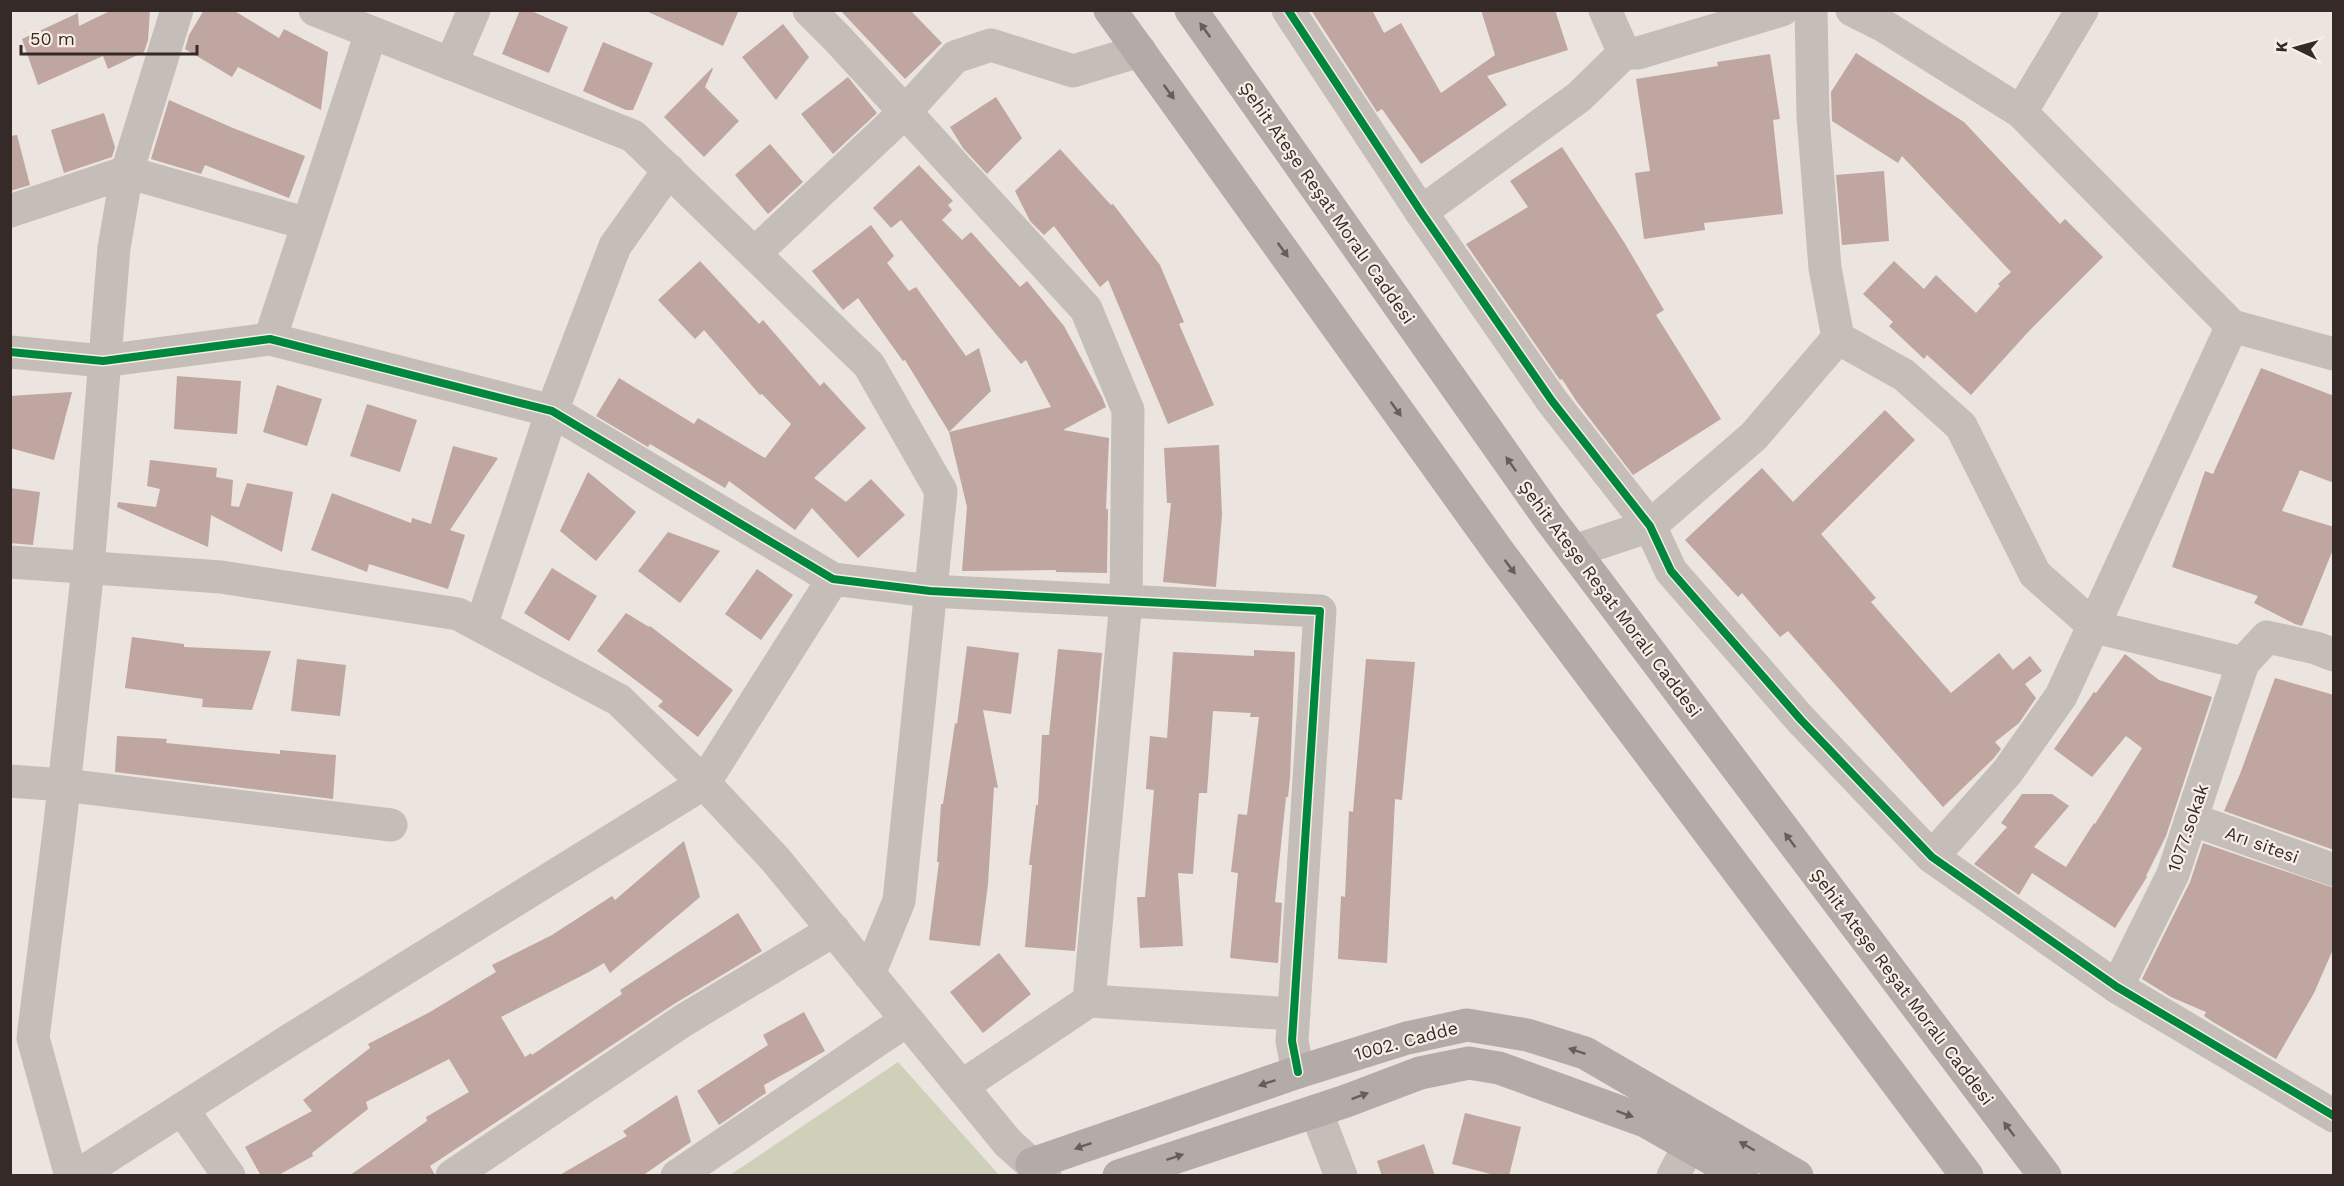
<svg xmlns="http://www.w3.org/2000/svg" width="2344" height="1186" font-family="'Work Sans',sans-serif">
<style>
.green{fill:#ced0b9}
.building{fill:#bfa6a0}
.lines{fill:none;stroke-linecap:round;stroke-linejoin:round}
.minor{stroke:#c5bdb8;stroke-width:33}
.major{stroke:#b3aba8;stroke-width:33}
.cycleway-casing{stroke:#f9eee6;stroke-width:11}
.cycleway{stroke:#00873e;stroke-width:8}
.oneway{fill:#675e5b}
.labels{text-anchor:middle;stroke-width:4.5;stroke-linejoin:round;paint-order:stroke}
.street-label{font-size:18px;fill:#352a27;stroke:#f9eee6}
</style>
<rect width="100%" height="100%" fill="#ebe4df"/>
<polygon class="green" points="898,1062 999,1175 730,1175"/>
<g class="building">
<polygon points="112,10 150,10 148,40 144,52 108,69 103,56 38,85 22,39 78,13 79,26"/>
<polygon points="204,10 233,10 279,38 284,29 328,52 321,110 238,67 232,77 185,49 189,35"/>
<polygon points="520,10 529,10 568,27 549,73 502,54"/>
<polygon points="644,10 739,10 723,46"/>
<polygon points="840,10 910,10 942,43 905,79"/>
<polygon points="1311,10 1372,10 1384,33 1401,23 1441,93 1495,55 1481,10 1555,10 1568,50 1487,76 1507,105 1421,164 1382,109 1377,112"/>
<polygon points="783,24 809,57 776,100 742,57"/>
<polygon points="603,42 653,63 633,110 626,110 583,91"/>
<polygon points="1856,53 1964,122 2060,224 2065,219 2103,257 2029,331 1971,395 1927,355 1924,359 1889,326 1893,322 1863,294 1894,261 1924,289 1936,275 1976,313 2000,286 1998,284 2011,272 1902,156 1898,163 1832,121 1831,92"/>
<polygon points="1770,54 1780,119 1773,120 1783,214 1704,223 1705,230 1644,239 1635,173 1650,171 1636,79 1718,66 1717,62"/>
<polygon points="712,68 713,69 705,87 739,121 704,157 664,117"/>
<polygon points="848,77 877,113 833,154 801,114"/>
<polygon points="996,97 1022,138 987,174 963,148 950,127"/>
<polygon points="169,100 233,128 305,156 289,198 205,165 201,174 151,159"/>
<polygon points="104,113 115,147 112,157 64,173 51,130"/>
<polygon points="17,135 30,185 10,191 10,136"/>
<polygon points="770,144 803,182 768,214 735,175"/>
<polygon points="1562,147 1624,242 1664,310 1656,315 1721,419 1633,475 1577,402 1562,379 1560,380 1466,244 1528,207 1510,181"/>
<polygon points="1060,149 1111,205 1113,204 1160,265 1184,322 1179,324 1214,405 1168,424 1108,280 1100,287 1054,226 1044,235 1030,221 1015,191"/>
<polygon points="919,165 953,201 948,205 952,210 942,220 962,240 971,232 1020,287 1027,281 1064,326 1102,397 1106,407 1063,430 1109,438 1106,509 1108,509 1107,573 1056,572 1056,570 962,571 967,507 949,432 1051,407 1026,360 1021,364 901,220 891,228 873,208"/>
<polygon points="1884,171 1889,241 1842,245 1836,175"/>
<polygon points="871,225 894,256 887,263 909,291 916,287 966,356 979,348 991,391 949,432 905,360 903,361 858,298 843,310 812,271"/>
<polygon points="700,261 759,324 763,320 820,386 824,382 866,428 814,478 846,502 871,479 905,515 858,558 812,508 795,530 729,481 725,488 650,444 648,447 596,416 619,378 694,424 698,418 765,458 791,424 762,394 760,395 704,330 695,339 658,300"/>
<polygon points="2261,368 2334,396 2334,483 2300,470 2282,511 2334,527 2334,547 2302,626 2295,624 2254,603 2258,596 2172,567 2205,471 2213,474"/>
<polygon points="177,376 241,381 237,434 174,429"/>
<polygon points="277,385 322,399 307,446 263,432"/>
<polygon points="72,392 54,460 10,448 10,396"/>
<polygon points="367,404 417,420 400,472 350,456"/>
<polygon points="1885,410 1915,440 1821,534 1876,598 1871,602 1951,693 1999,653 2013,670 2030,656 2042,671 2025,684 2036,698 2019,723 1995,742 2001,749 1993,759 1943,807 1788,631 1780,637 1742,593 1738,597 1685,540 1762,468 1793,502"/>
<polygon points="1219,445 1222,515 1216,587 1163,582 1171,503 1167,503 1164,448"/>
<polygon points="453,446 498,458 450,530 465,535 448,589 369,564 367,572 311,550 332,493 411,523 412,518 431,524"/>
<polygon points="150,460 217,468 216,477 233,480 231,506 239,507 247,483 293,492 282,552 211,515 208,547 117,507 118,502 156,507 160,489 147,486"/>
<polygon points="588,472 636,512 596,561 560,531"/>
<polygon points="10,488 40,492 33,545 10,543"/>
<polygon points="668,532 720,551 680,603 638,571"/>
<polygon points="552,568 597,596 569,641 524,613"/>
<polygon points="757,569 793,595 761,640 725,614"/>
<polygon points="626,613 649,627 650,626 733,690 698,737 658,706 663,701 597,651"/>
<polygon points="132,637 184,644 184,647 271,651 252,710 202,707 203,699 125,688"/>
<polygon points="967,646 1019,653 1011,714 983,710 998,788 994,787 988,884 980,946 929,940 939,862 937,862 941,804 943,804 955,723 957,724"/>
<polygon points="1058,649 1102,653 1075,951 1025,947 1032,865 1029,865 1036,805 1038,805 1042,735 1049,735"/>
<polygon points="1254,650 1295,652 1290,778 1288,797 1286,797 1275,902 1282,903 1278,963 1230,958 1238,873 1231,872 1238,814 1247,815 1259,717 1250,717 1251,713 1213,711 1207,793 1199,793 1193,874 1178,873 1183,946 1140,948 1137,897 1145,897 1154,790 1146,789 1150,736 1167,738 1173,652 1254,656"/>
<polygon points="2125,654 2159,680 2212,697 2166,836 2146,876 2147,877 2115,928 2032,873 2019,895 1974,864 2007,827 2001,823 2022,794 2052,794 2069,806 2034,847 2066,867 2094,823 2095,824 2142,748 2126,736 2092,777 2054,749 2094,692 2096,693"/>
<polygon points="297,659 346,665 340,716 291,711"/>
<polygon points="1366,659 1415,662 1402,800 1395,799 1387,963 1338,959 1341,896 1345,897 1349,811 1353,812"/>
<polygon points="2275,678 2334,695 2334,850 2224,811 2240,774"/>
<polygon points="117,736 167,739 166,743 280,754 280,750 336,755 333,799 115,772"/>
<polygon points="684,841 700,897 610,973 604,963 587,973 501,1017 525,1057 531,1053 532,1055 622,994 620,990 738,913 762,951 674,1004 430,1166 434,1173 434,1176 349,1176 427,1121 426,1117 469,1092 449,1059 366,1102 368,1109 312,1153 313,1156 277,1176 261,1176 245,1147 312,1111 303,1100 370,1048 368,1044 430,1012 496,972 492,965 552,935 612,896 615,900"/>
<polygon points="2203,843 2334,888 2334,947 2314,993 2276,1059 2213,1022 2204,1016 2206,1012 2171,997 2142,979 2190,882"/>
<polygon points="999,953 1031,994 983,1033 950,992"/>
<polygon points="804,1012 825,1051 764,1085 766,1093 719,1125 697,1091 768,1045 763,1035"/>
<polygon points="677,1095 691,1142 642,1176 558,1176 627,1136 623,1131"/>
<polygon points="1465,1113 1521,1127 1509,1176 1498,1176 1452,1164"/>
<polygon points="1424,1144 1435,1176 1382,1176 1377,1161"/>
</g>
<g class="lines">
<g class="minor">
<polyline points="315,10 633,136 869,365 941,491 899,901 869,974"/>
<polyline points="809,10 838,39 1086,309 1128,410 1126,601 1089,1001 962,1086"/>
<polyline points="1288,10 1421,212 1552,401 1650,526 1671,571 1801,720 1932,857 2117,987 2334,1116"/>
<polyline points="1605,10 1624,53"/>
<polyline points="1811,10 1813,116 1825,268 1838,338"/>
<polyline points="1852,10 1884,26 2021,112 2232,326 2334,354"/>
<polyline points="451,64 474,10"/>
<polyline points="2021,112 2082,10"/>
<polyline points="10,211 127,172 308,224"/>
<polyline points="1421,212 1579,97 1624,53 1638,53 1782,10"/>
<polyline points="755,253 905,112 955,57 991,45 1073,71 1140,51"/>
<polyline points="1838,338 1904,375 1961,426 2035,574 2095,627 2243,663"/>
<polyline points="270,339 371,33"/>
<polyline points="10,352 103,361 270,339 552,411 833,579 930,591 1320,611 1292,1041 1298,1072"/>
<polyline points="1574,551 1650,526 1754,436 1838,338"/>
<polyline points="10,562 221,577 458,614 619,700 704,783 775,859 1008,1143 1045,1176"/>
<polyline points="481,626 552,411 615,246 669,170"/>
<polyline points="10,781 64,785 391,825"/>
<polyline points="2191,819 2334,870"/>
<polyline points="1932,857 2008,771 2061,696 2232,326"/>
<polyline points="2117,987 2173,874 2243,663 2267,637 2316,648 2334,655"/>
<polyline points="1089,1001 1294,1014"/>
<polyline points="182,1109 229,1176"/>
<polyline points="1316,1111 1341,1176"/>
<polyline points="71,1176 33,1038 60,823 88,568 114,248 127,172 177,10"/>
<polyline points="77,1176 290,1040 704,783 833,579"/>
<polyline points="452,1176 684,1020 834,930"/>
<polyline points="677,1176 907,1020"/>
<polyline points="1673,1176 1689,1146"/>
</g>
<g class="major">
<polyline points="1110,10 1501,555 1967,1176"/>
<polyline points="1191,10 1548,517 2045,1176"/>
<polyline points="1032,1164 1298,1072 1407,1038 1467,1025 1527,1035 1585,1053 1797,1176"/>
<polyline points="1119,1176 1346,1101 1420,1073 1469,1063 1499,1068 1645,1121 1742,1176"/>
</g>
<g class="cycleway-casing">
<g id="cycleway">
<polyline points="1288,10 1421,212 1552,401 1650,526 1671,571 1801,720 1932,857 2117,987 2334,1116"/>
<polyline points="10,352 103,361 270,339 552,411 833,579 930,591 1320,611 1292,1041 1298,1072"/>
</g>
</g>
<use href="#cycleway" class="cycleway"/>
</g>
<defs><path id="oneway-solid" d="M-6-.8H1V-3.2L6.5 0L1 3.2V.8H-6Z" transform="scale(1.5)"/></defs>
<g class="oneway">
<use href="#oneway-solid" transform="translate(1205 30) rotate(-126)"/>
<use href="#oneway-solid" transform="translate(1169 92) rotate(54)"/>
<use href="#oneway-solid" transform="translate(1283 250) rotate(54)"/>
<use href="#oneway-solid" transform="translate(1396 409) rotate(54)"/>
<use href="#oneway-solid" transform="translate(1511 464) rotate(-125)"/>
<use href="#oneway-solid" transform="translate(1510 567) rotate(53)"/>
<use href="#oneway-solid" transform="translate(1790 840) rotate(-127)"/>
<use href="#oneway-solid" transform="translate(1577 1051) rotate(-162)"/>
<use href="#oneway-solid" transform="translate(1267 1083) rotate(161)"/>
<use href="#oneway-solid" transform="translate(1360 1096) rotate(-21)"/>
<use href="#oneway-solid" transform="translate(1625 1114) rotate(20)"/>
<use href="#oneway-solid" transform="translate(2009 1129) rotate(-127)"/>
<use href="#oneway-solid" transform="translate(1083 1146) rotate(161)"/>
<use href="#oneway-solid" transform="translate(1747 1146) rotate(-150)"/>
<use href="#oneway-solid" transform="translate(1175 1157) rotate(-18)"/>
</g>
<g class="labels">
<g class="street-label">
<text transform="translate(1327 203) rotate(55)" y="6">Şehit Ateşe Reşat Moralı Caddesi</text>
<text transform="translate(1610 599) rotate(53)" y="6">Şehit Ateşe Reşat Moralı Caddesi</text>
<text transform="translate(2188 828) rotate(-71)" y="6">1077.sokak</text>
<text transform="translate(2262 845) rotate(20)" y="6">Arı sitesi</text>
<text transform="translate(1902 987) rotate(53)" y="6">Şehit Ateşe Reşat Moralı Caddesi</text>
<text transform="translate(1406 1041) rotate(-15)" y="6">1002. Cadde</text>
</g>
</g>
<rect width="2344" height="1186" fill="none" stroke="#352a27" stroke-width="24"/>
<g transform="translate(2296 48) rotate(275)" stroke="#f9eee6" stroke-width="4.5" paint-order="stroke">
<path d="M0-4.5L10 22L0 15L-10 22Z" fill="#352a27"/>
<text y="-9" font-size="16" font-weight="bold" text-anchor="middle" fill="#352a27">K</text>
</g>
<path d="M21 45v9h176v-9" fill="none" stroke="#352a27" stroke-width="3"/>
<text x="30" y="45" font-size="18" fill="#352a27" stroke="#f9eee6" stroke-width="4.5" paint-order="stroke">50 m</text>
</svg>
